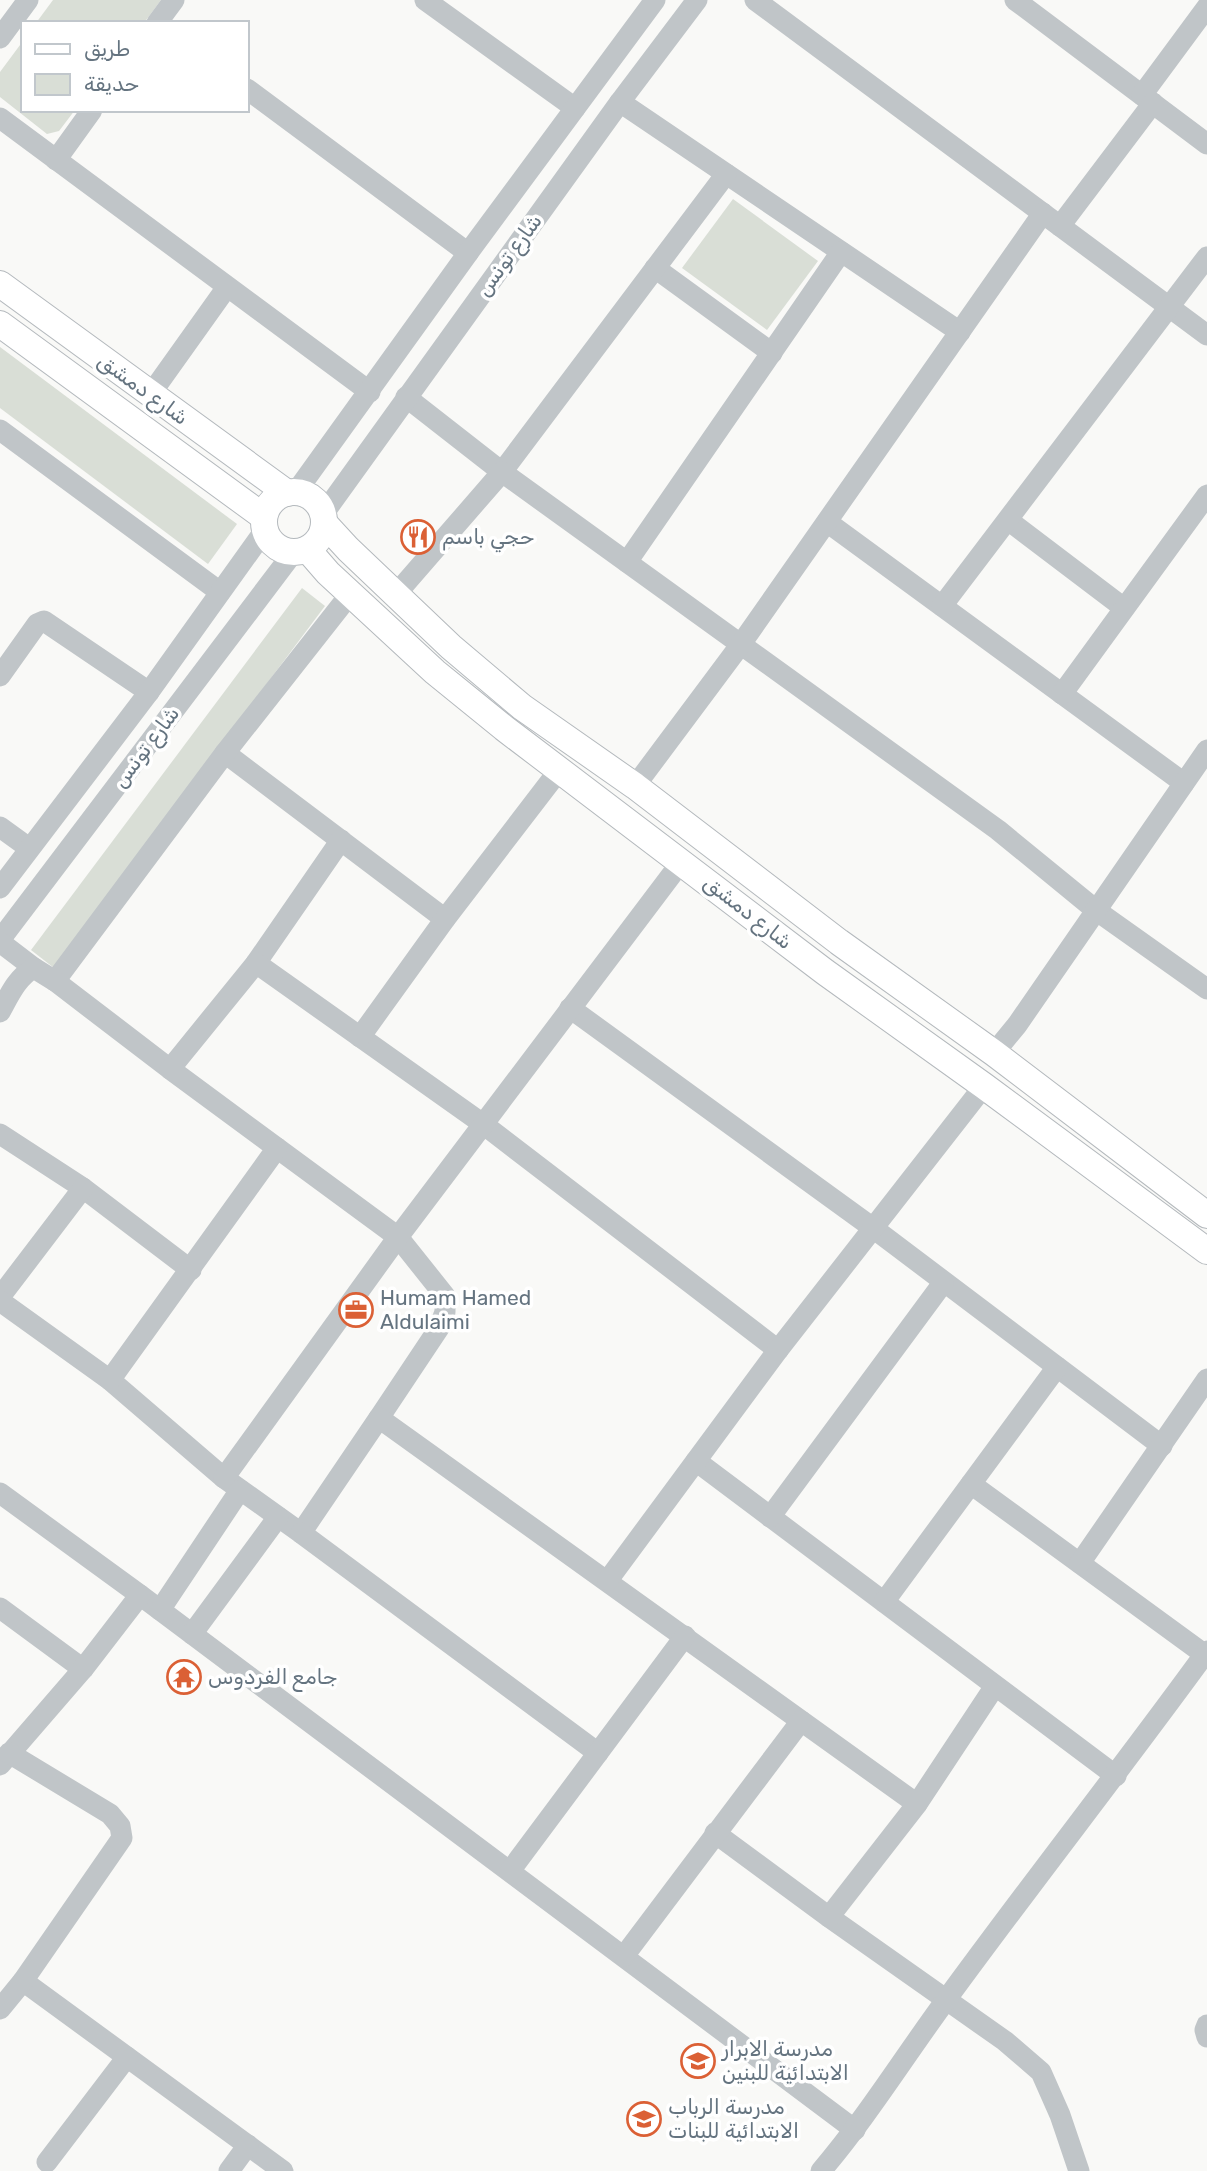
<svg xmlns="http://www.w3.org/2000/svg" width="1207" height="2171" font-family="Rubik,'Noto Naskh Arabic',sans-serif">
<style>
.green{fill:#d9ded6}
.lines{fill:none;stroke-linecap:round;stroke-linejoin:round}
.major-casing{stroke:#b4b9bd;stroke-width:28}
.minor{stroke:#c0c5c8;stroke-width:21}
.major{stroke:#fff;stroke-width:26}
.labels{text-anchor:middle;stroke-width:7;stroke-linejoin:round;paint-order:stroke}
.street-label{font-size:21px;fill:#657480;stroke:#fff}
.poi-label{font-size:21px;fill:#657480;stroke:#fff;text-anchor:start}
</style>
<rect width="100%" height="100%" fill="#f9f9f7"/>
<g class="green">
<polygon points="53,0 161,0 144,23 36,23"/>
<polygon points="23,41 23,110 75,110 59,131 47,134 0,97 0,72"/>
<polygon points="733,199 818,261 767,330 682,268"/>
<polygon points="0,347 237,524 208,564 0,408"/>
<polygon points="302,588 325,606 54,968 31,950"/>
</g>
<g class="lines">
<g class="major-casing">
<g id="major">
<polyline points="0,284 287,493"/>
<polyline points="0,324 264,517"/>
<circle cx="294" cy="522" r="30"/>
<polyline points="325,524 348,549 451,647 522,707 635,786 839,942 994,1053 1207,1215"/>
<polyline points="308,550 328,573 435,672 504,728 825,972 984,1086 1207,1251"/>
</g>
</g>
<g class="minor">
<polyline points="425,0 575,108"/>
<polyline points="755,0 1207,335"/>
<polyline points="1015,0 1207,144"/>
<polyline points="157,23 174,0"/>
<polyline points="0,38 28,0"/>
<polyline points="247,89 468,253"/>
<polyline points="1142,95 1207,7"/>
<polyline points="620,102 960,332"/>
<polyline points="0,118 370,392"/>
<polyline points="56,160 92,110"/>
<polyline points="1060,226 1153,103"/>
<polyline points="655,268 772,353"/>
<polyline points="150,395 227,287"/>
<polyline points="406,397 502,472 726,174"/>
<polyline points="0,430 220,592"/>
<polyline points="296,492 468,253 655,0"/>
<polyline points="324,513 620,102 697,0"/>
<polyline points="1008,520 1124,608"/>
<polyline points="827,522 1184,783"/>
<polyline points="627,562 841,252"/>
<polyline points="396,594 502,472 998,830 1097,911 1207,989"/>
<polyline points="942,606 1207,257"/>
<polyline points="0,676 37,624 44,621 149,692"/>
<polyline points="1062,694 1207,495"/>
<polyline points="225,753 445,919"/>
<polyline points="635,786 741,644 1043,213"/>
<polyline points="0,827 29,848"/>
<polyline points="0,888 149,692 265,530"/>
<polyline points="0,940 293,553"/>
<polyline points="0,942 34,968"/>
<polyline points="256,963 341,840"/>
<polyline points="55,981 225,753 351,593"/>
<polyline points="570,1008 873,1228 1162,1446"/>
<path d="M0 1012C9 996 17 977 34 968L55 981 170 1069 256 963 483 1124 778 1350"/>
<polyline points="360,1037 445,919 560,769"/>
<polyline points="994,1053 1017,1025 1207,750"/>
<polyline points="0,1134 83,1188 191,1270"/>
<polyline points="277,1148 398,1237 445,1296 445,1312 439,1328 379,1418"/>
<polyline points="0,1297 83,1188"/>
<polyline points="0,1301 110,1380 224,1478 301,1533 379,1418 917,1804"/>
<polyline points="110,1380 277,1148 170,1069"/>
<polyline points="696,1461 1116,1776"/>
<polyline points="224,1478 398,1237 682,861"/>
<polyline points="971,1484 1204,1654"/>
<polyline points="0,1493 140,1595 855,2130"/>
<polyline points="770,1517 943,1283"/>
<polyline points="301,1533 598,1753"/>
<polyline points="1080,1563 1207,1379"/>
<polyline points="608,1580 778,1350 984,1086"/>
<polyline points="884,1602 1057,1367"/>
<polyline points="0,1608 83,1669"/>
<polyline points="160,1610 240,1490"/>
<polyline points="192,1634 278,1517"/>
<polyline points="0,1765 83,1669 140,1595"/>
<polyline points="715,1833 829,1917 1005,2041 1041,2072 1060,2115 1079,2171"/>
<polyline points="510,1871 685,1636"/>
<polyline points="829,1917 917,1804 995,1686"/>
<polyline points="624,1956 801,1721"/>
<polyline points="23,1981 283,2171"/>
<polyline points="0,2009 23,1981 122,1838 120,1826 110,1814 9,1753"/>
<polyline points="1207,2025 1205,2030 1207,2037"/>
<polyline points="47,2162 127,2057"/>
<polyline points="229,2171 248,2145"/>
<path d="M821 2171C867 2117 904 2057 946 2000 1032 1882 1122 1768 1207 1651"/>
</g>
<use href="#major" class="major"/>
</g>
<defs>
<g id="restaurant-ring" transform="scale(1.75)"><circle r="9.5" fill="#fff" stroke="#db6035" stroke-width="1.5"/><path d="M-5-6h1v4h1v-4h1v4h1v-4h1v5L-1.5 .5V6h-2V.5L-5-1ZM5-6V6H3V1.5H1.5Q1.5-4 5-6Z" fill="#db6035"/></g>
<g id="office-ring" transform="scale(1.75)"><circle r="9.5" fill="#fff" stroke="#db6035" stroke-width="1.5"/><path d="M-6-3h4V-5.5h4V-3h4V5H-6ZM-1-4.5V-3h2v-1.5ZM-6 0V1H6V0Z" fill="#db6035"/></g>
<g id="temple-ring" transform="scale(1.75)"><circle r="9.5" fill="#fff" stroke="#db6035" stroke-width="1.5"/><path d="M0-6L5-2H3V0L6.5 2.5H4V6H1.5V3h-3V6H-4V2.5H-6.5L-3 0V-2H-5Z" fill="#db6035"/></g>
<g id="school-ring" transform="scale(1.75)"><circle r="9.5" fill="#fff" stroke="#db6035" stroke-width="1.5"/><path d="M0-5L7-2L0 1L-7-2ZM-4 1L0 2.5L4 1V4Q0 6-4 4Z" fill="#db6035"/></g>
</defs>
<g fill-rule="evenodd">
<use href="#restaurant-ring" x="418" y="537"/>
<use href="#office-ring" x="356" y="1310"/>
<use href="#temple-ring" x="184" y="1677"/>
<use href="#school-ring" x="698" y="2061"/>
<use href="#school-ring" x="644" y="2119"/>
</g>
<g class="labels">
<g class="street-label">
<text transform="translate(509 255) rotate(-54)" y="7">شارع تونس</text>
<text transform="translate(143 389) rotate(36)" y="7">شارع دمشق</text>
<text transform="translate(146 747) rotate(-53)" y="7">شارع تونس</text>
<text transform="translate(748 912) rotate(38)" y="7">شارع دمشق</text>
</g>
<g class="poi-label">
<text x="442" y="544">حجي باسم</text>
<text x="380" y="1305">Humam Hamed<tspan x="380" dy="24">Aldulaimi</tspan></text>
<text x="208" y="1684">جامع الفردوس</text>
<text x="722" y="2056">مدرسة الابرار<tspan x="722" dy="24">الابتدائية للبنين</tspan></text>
<text x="668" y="2114">مدرسة الرباب<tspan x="668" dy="24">الابتدائية للبنات</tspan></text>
</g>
</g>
<rect x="21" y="21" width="228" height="91" fill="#ffffff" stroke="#c1c7cc" stroke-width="2"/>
<rect x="35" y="44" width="35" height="10" fill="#ffffff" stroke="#c1c7cc" stroke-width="2"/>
<text x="84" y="56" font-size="21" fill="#657480">طريق</text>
<rect x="35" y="74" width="35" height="21" fill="#d9ded6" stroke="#c1c7cc" stroke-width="2"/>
<text x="84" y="91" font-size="21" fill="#657480">حديقة</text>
</svg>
